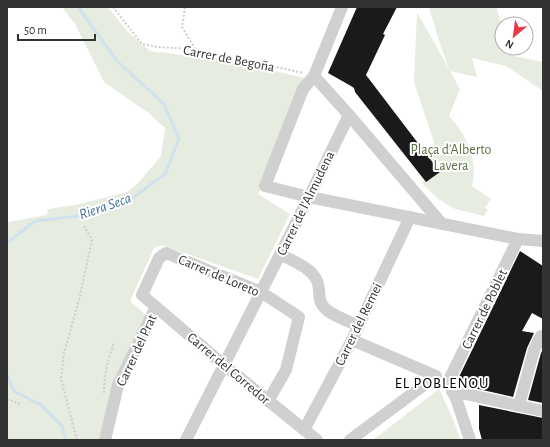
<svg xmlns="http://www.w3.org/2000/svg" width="550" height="447" font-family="'Alegreya Sans',sans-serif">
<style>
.green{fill:#e6ecdf}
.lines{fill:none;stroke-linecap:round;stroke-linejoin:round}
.stream{stroke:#cfe2ee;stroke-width:3}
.building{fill:#1a1a1a}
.path{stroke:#cdcdcd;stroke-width:2;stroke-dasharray:2 2;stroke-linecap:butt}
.minor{stroke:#d0d0d0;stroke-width:12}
.labels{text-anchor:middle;stroke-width:4;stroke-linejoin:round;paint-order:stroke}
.street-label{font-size:14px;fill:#333;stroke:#fff}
.park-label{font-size:14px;fill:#56703f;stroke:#fff}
.water-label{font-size:15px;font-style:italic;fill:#3f7597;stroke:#fff}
.neighbourhood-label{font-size:15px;letter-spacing:1px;fill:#000;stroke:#fff}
</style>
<rect width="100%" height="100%" fill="#fff"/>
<g class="green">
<polygon points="62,7 108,7 128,32 150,51 197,57 204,55 305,78 258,194 290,214 258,279 162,245 154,248 130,301 147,316 99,440 7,440 7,223 8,222 47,215 48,209 75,205 127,192 140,181 161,156 165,128 150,114 104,82 75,24"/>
<path d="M429 7H496C502 21 502 33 502 48H504L505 54 543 62V91L506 66 472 58 477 77 450 71 460 89 449 116C467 135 478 161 472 186L491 199 485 208 488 210 484 216 455 209 437 198 422 183 437 172 425 154 432 149 434 142 414 82 417 12 449 69 440 44Z"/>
<polygon points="439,389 450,412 461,440 373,440"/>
</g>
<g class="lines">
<g class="stream">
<polyline points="7,243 35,221 87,215 134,197 165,174 179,139 164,104 117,61 78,7"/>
<polyline points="7,376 14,391 41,405 62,426 66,440"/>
</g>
</g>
<g class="building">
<polygon points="357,7 397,7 383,34 385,35 366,75 440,172 426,182 355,92 354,88 351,86 328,73"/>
<polygon points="520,251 543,266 543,319 532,313 522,331 534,333 527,348 513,397 465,386 462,380 458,379"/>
<polygon points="543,349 543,403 528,400 541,353"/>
<polygon points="479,405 543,418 543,440 482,440 479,429"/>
</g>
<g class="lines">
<g class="path">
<polyline points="113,7 142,44 157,47 195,49 303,73"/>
<polyline points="185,7 182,27 195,49"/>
<path d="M104 393C104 376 108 359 114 343"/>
<polyline points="7,399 20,404"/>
<polyline points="77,440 61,379 64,353 80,296 92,240 84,226"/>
</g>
<g class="minor">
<polyline points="342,7 314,76 349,115 442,224"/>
<polyline points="314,76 303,89 265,186 309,197 518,239 543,241"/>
<path d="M280 254C292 261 311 267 317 281 322 292 315 301 328 311 335 316 350 322 358 326"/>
<polyline points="452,391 543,411"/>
<polyline points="268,401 286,370 299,317 261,292 166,253 159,258 142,295 224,365 317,440"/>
<polyline points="519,405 534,350 541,336"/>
<polyline points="304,430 352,340 410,217"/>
<polyline points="105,440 118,385 156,307"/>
<polyline points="186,440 309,197 349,115"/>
<polyline points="350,440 436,376 352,340"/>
<polyline points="470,440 456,398 452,391 450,378 518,239"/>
</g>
</g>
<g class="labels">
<g class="street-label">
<text transform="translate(229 58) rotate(11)" y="5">Carrer de Begoña</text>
<text transform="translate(305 203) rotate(-64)" y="5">Carrer de l'Almudena</text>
<text transform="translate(219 275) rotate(23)" y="5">Carrer de Loreto</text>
<text transform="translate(484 309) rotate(-64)" y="5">Carrer de Poblet</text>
<text transform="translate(358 324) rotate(-64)" y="5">Carrer del Remei</text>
<text transform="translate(136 350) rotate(-65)" y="5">Carrer del Prat</text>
<text transform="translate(229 368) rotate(40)" y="5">Carrer del Corredor</text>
</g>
<g class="park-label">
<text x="451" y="154">Plaça d'Alberto<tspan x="451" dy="16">Lavera</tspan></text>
</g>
<g class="water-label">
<text transform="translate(105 206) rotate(-19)" y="5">Riera Seca</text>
</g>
<g class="neighbourhood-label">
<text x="442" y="388">EL POBLENOU</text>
</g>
</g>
<rect width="550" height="447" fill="none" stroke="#333333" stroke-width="16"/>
<g transform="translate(514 36) rotate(209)"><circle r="19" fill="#ffffff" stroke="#adadad"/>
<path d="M0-3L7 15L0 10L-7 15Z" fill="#e63946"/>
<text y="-6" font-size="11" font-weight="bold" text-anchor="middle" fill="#333333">N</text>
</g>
<path d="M18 34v6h77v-6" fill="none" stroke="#333333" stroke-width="2"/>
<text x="24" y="34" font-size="12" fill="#333333" stroke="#ffffff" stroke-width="3" paint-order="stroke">50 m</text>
</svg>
